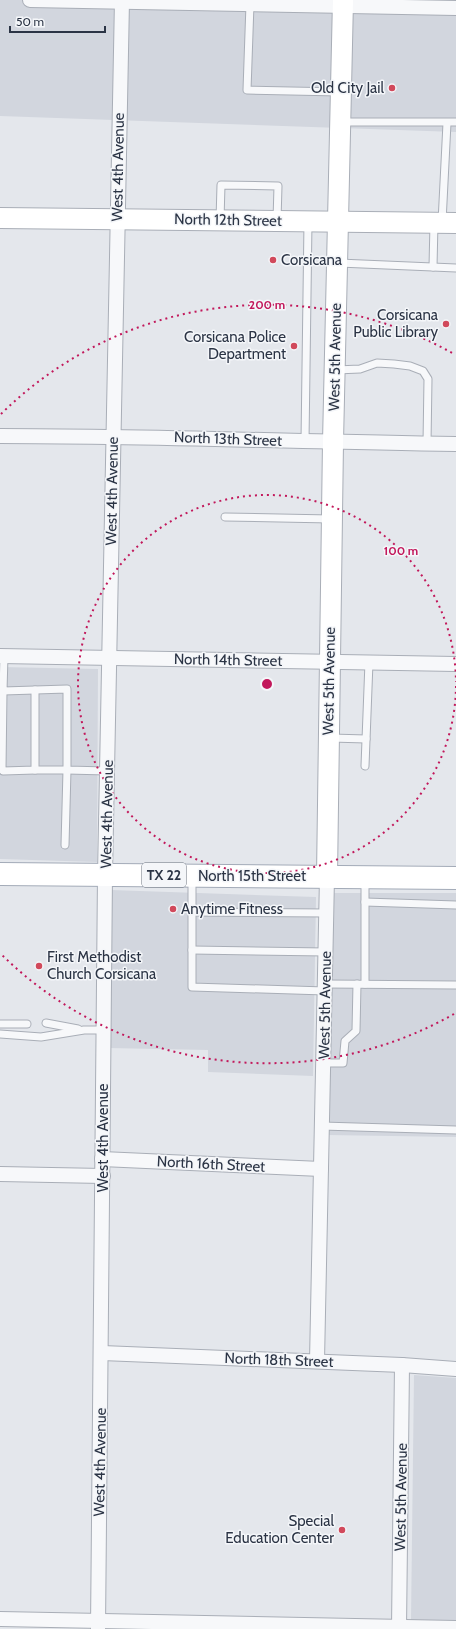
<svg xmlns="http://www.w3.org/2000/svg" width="456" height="1629" font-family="Cabin,sans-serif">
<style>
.built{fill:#d2d6de}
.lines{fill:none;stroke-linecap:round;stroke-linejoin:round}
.lane-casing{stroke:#a9aeb7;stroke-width:9}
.street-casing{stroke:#a9aeb7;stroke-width:16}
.secondary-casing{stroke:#a9aeb7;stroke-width:22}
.primary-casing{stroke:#a3abb8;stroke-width:24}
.lane{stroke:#f7f8fa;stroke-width:7}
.street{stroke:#f7f8fa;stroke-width:14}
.secondary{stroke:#fff;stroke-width:20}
.primary{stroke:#fff;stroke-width:22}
.ring{fill:none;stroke:#c2185b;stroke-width:2;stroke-dasharray:2 4}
.poi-dot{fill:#d1495b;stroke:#f4f6f9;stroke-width:1.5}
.labels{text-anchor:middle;stroke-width:3;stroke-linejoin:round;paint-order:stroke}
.shield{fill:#f4f6f9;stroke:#676e7b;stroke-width:1}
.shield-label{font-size:14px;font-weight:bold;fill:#2b3445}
.poi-label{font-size:15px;fill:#2b3445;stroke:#f4f6f9;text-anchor:end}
.street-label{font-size:15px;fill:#2b3445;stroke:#f4f6f9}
.centre{fill:#c2185b;stroke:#f4f6f9;stroke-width:2}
.ring-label{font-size:12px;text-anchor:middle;font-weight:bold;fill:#c2185b;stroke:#f4f6f9;stroke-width:3;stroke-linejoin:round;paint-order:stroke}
</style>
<rect width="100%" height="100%" fill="#e4e7ec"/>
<g class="built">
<polygon points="0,0 456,0 456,132 0,116"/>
<polygon points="0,667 98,669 97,862 0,859"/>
<polygon points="111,890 316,897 313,1076 208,1072 208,1050 108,1048"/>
<polygon points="333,893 456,893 456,1137 327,1135"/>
<polygon points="414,1375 456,1378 456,1620 411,1620"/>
</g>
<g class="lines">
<g class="lane-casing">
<g id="lane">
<polyline points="250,4 247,90 340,92"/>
<polyline points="341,122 456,122"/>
<polyline points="220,220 221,185 278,186 277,220"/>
<polyline points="442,222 447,123"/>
<polyline points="339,263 456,268"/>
<polyline points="433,267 434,223"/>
<polyline points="336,370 360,369 377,363 394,364 410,366 423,371 428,379 427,443"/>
<polyline points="305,441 308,222"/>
<polyline points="225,517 331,519"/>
<polyline points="4,656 3,691 67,689 67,770 107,771"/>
<polyline points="3,691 2,769 3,771 35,770 35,690"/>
<polyline points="331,738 366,739"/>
<polyline points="365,766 369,662"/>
<polyline points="35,770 67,770 65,845"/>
<polyline points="192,878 192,987 325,991"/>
<polyline points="365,879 365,984"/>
<polyline points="365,902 456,905"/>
<polyline points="192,912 327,913"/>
<polyline points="192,950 326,952"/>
<polyline points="326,984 456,985"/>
<polyline points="46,1023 78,1029"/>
<polyline points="0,1024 27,1024"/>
<polyline points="0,1034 41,1037 84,1030 103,1030"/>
<polyline points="323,1063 343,1063 345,1041 356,1031 357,984"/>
<polyline points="322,1126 456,1130"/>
</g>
</g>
<g class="street-casing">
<g id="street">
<polyline points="30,0 456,8"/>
<path d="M0 436C152 436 304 442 456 444"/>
<polyline points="0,656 456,664"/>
<polyline points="102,1159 321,1169"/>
<polyline points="0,1174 103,1176"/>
<polyline points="102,1353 402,1365 456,1369"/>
<polyline points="317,1361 327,877"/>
<polyline points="0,1619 456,1628"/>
<polyline points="98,1629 105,875 122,0"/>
<polyline points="399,1629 402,1365"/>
</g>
</g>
<g class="secondary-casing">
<g id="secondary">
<polyline points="0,218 456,223"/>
<polyline points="327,877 333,442 343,0"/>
</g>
</g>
<g class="primary-casing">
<polyline id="primary" points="0,874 456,878"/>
</g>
<use href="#lane" class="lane"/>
<use href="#street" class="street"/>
<use href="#secondary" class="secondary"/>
<use href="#primary" class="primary"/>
</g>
<g class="ring">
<path d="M456 686A189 189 0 1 1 456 682"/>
<path d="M454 1014A379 379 0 0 1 1 954M1 414A379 379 0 0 1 454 354"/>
</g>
<g class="poi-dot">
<circle cx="392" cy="88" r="4"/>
<circle cx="273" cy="260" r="4"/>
<circle cx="446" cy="324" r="4"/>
<circle cx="294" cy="346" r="4"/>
<circle cx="173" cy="909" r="4"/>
<circle cx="39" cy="966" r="4"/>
<circle cx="342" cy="1530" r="4"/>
</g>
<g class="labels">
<rect class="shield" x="142" y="863" width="44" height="24" rx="3"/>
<g class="shield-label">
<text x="164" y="880">TX 22</text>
</g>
<g class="poi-label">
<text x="384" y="93">Old City Jail</text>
<text x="281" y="265" text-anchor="start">Corsicana</text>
<text x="438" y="320">Corsicana<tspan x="438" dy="17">Public Library</tspan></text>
<text x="286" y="342">Corsicana Police<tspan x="286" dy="17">Department</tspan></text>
<text x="181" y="914" text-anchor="start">Anytime Fitness</text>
<text x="47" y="962" text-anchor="start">First Methodist<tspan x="47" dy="17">Church Corsicana</tspan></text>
<text x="334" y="1526">Special<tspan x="334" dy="17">Education Center</tspan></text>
</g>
<g class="street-label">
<text transform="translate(118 167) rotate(-89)" y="5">West 4th Avenue</text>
<text transform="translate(228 220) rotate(1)" y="5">North 12th Street</text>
<text transform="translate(335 357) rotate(-89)" y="5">West 5th Avenue</text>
<text transform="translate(228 439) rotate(2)" y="5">North 13th Street</text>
<text transform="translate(112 491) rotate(-89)" y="5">West 4th Avenue</text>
<text transform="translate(228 660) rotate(1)" y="5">North 14th Street</text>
<text transform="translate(329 681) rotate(-89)" y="5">West 5th Avenue</text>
<text transform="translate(107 814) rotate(-89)" y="5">West 4th Avenue</text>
<text x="252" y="881">North 15th Street</text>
<text transform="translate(325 1005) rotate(-89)" y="5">West 5th Avenue</text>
<text transform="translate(103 1138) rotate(-90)" y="5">West 4th Avenue</text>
<text transform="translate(211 1164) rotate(3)" y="5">North 16th Street</text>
<text transform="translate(279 1360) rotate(2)" y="5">North 18th Street</text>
<text transform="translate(100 1462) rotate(-89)" y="5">West 4th Avenue</text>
<text transform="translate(401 1497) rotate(-89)" y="5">West 5th Avenue</text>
</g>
</g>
<circle cx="267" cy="684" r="6" class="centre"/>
<g class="ring-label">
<text x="267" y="309">200 m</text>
<text x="401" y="555">100 m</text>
</g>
<path d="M10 26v6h95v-6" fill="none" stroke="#2b3445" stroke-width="2"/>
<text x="16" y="26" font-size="12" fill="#2b3445" stroke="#f4f6f9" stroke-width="3" paint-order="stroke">50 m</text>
</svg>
